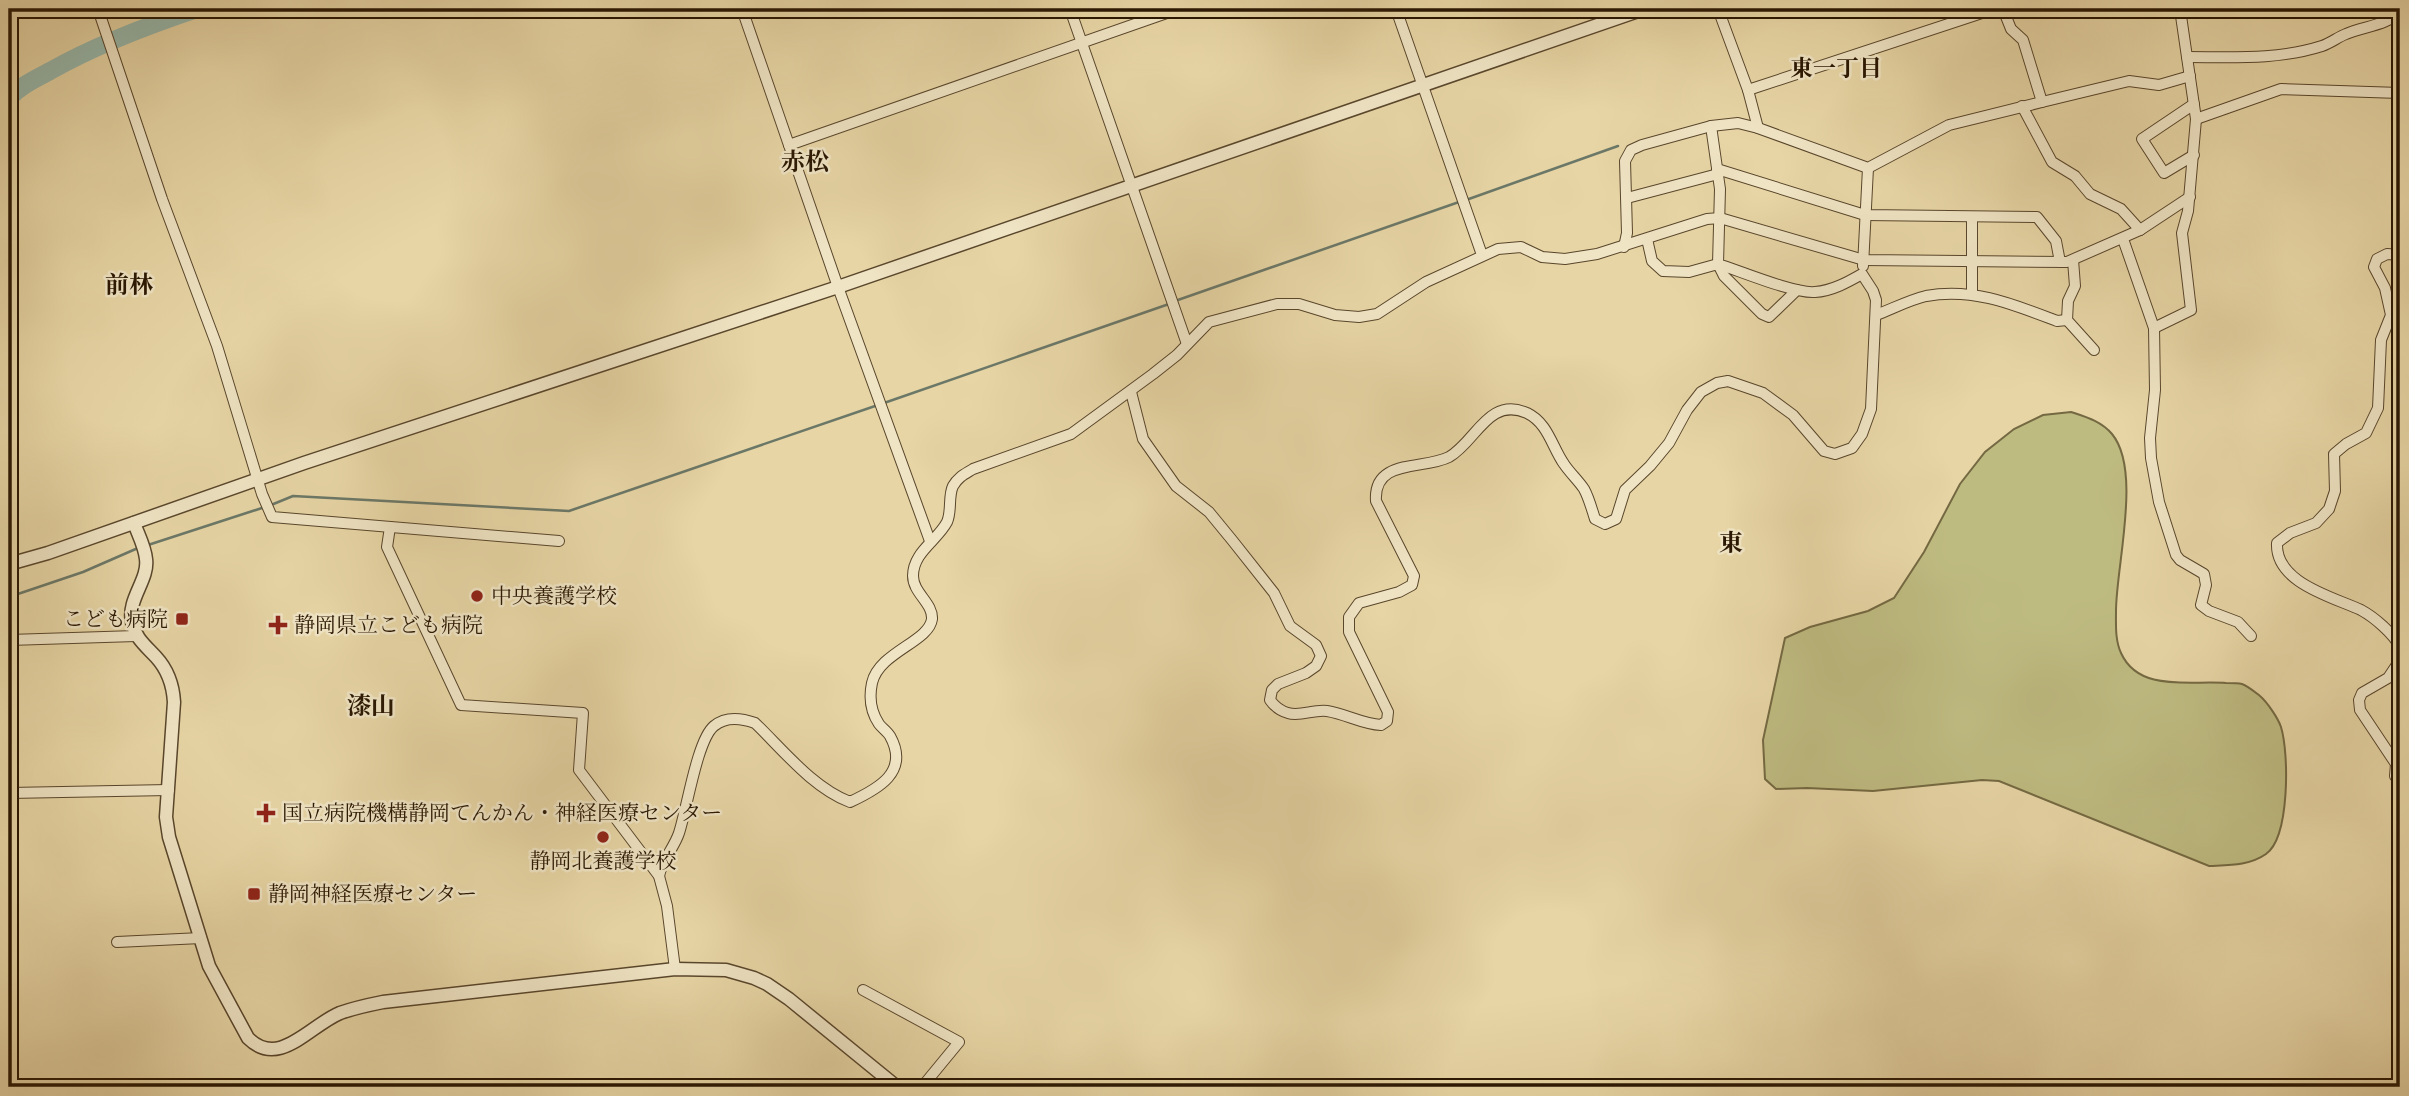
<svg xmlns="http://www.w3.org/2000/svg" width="2409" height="1096" font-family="'Libre Caslon Text','Noto Serif JP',serif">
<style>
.green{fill:#bebb81;stroke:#746942;stroke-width:2}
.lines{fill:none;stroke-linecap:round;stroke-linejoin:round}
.stream{stroke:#6b7868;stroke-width:2.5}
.river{stroke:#97b8ac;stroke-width:18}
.minor-casing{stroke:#59462c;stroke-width:12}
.tertiary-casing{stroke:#59462c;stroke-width:15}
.minor{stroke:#efe4c4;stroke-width:10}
.tertiary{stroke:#efe4c4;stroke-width:12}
.poi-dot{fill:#8f2418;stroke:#efe4c4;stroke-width:2.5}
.labels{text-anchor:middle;stroke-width:5;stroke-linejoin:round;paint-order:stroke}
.poi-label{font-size:21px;fill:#2a1703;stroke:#efe4c4;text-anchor:start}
.neighbourhood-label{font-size:23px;font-weight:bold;fill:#2a1703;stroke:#efe4c4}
.quarter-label{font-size:24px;font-weight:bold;fill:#2a1703;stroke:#efe4c4}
</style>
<rect width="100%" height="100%" fill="#e7d5a5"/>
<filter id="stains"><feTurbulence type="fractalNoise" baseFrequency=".00286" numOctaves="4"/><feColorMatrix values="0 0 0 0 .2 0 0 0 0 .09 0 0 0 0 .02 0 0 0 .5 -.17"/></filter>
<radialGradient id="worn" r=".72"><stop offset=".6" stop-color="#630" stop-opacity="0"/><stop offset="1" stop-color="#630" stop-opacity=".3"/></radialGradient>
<path class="green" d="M2071 412C2086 417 2101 421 2112 434 2142 470 2116 566 2116 611 2116 625 2115 640 2121 653 2139 693 2191 680 2226 683 2231 683 2238 683 2242 684 2248 686 2256 693 2260 696 2267 702 2278 718 2281 727 2289 753 2290 837 2266 854 2249 866 2228 865 2209 866L1999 781 1982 780 1873 791 1807 788 1776 789 1765 779 1763 740 1785 638 1810 627 1868 611 1894 598 1924 552 1960 484 1985 452 2014 429 2043 415Z"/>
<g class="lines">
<g class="stream">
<polyline points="1466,200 1618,146"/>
<polyline points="1175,301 1459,202"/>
<polyline points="884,403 1169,304"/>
<polyline points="271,505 293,496 569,511 878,405"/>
<polyline points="148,545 265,507"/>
<polyline points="9,597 83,572 138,548"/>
</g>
<path class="river" d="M9 98C20 86 35 79 50 71 96 45 146 26 197 9"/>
<g class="minor-casing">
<g id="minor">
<polyline points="98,9 162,199 217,346 262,494 272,517 559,541"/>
<polyline points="742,9 838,287 930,541"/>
<polyline points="1070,9 1187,344"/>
<polyline points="1396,9 1482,255"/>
<polyline points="1718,9 1748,90 1758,128"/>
<polyline points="101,15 119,9"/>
<path d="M2187 57C2233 57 2278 60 2322 46 2331 43 2338 37 2346 34 2364 26 2387 26 2400 11"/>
<polyline points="1748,90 1994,9"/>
<polyline points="2042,102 2129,81 2159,85 2190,76"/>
<polyline points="2022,106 2052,162 2075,176 2090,194 2121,209 2140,230"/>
<polyline points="2196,119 2281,89 2400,93"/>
<polyline points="789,145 1178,9"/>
<polyline points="2194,155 2164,173 2142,139 2194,104"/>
<polyline points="1717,169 1865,215 2037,217 2056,241 2060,262"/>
<polyline points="1627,198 1718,174"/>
<polyline points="1972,217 1972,295"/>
<polyline points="1647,239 1652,261 1663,271 1689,272 1718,264 1724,276 1762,314 1769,317 1797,290"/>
<polyline points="2123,239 2154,328 2155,390 2150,438 2151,458 2159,502 2176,555 2180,560 2204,574 2206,585 2201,605 2209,611 2238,622 2251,636"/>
<polyline points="1624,247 1627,233 1625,161 1631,150 1642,145 1711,126 1738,123 1758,128 1868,168 1949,125 2042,102 2023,40 2011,29 2003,9"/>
<path d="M2400 255 2387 254 2377 259 2374 267 2385 288 2391 315 2381 340 2378 408 2366 433 2346 444 2334 454 2335 491 2329 509 2316 523 2290 533 2277 543C2275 583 2333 597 2361 610 2374 617 2394 634 2400 647"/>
<polyline points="2073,260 2075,286 2068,301 2067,320 2094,350"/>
<polyline points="1863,266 1868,168"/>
<path d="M1876 315C1892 309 1909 300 1926 296 1973 287 2015 305 2057 321L2067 320"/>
<polyline points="2154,328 2191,310 2182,233 2188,211 2196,119 2180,9"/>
<path d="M1131 392 1143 439 1176 486 1209 512 1232 540 1274 593 1290 626 1316 645 1321 656 1316 666 1306 673 1278 684 1272 690 1270 700C1275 707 1280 711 1288 713 1300 717 1314 709 1327 711 1346 714 1362 724 1381 725L1387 721 1388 712 1349 632V617L1359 603 1399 592 1412 585 1414 576 1376 501C1373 458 1424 470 1449 457 1476 442 1488 396 1527 413 1548 423 1552 447 1564 464 1570 473 1578 480 1584 489 1589 498 1592 510 1595 519L1605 524 1616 519 1625 490 1650 466 1669 443 1687 410 1701 392 1717 383 1728 381 1763 393 1793 415 1824 451 1835 454 1852 448 1862 434 1871 409 1876 300 1873 291 1862 274C1848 282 1832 291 1815 292 1795 294 1740 271 1718 264L1720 189 1711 126"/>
<polyline points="390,527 387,547 461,705 583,713 579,770 659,876 667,906 675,969"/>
<polyline points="9,640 136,636"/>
<polyline points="2395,776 2396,764 2360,710 2359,700 2362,693 2388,678 2400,660"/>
<polyline points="9,793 169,790"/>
<path d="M659 876C662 860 674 848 679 833 687 809 697 740 714 726 726 716 741 718 755 723 783 750 813 788 850 802 878 789 910 772 890 736 887 731 882 728 879 724 871 712 869 697 872 683 879 652 929 642 932 619 933 603 913 593 913 576 913 552 937 541 947 522 952 511 948 496 953 486 958 477 965 474 973 469L1071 434 1153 374 1177 355 1209 322 1277 304H1299L1335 315 1359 317 1377 314 1426 282 1498 249 1521 247 1542 257 1565 259 1597 254 1707 219 1720 218 1864 260 2067 262 2140 230 2190 197"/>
<polyline points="117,942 201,938"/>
<polyline points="863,990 959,1042 922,1087"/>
</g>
</g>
<g class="tertiary-casing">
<g id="tertiary">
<path d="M134 523C138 534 145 547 146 559 149 580 127 599 132 622 135 638 146 646 156 657 168 670 173 685 174 702L166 817 169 837 209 966 248 1038C279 1069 309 1026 340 1013 354 1008 368 1005 383 1002L675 969 726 970 754 978 767 984 789 999 897 1087"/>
<polyline points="9,564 48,553 304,463 838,287 1644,9"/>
</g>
</g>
<use href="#minor" class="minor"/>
<use href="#tertiary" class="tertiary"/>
</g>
<g class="poi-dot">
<circle cx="477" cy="596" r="7"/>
<rect x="175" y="612" width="14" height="14" rx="3.5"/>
<path d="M274.5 614.5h7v7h7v7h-7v7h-7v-7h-7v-7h7z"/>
<path d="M262.5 802.5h7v7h7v7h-7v7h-7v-7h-7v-7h7z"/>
<circle cx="603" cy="837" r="7"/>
<rect x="247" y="887" width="14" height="14" rx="3.5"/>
</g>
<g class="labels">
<g class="poi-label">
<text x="491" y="603">中央養護学校</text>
<text x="168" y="626" text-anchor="end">こども病院</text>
<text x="294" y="632">静岡県立こども病院</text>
<text x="282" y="820">国立病院機構静岡てんかん・神経医療センター</text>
<text x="603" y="868" text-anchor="middle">静岡北養護学校</text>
<text x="268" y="901">静岡神経医療センター</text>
</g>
<g class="neighbourhood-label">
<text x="1836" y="76">東一丁目</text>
</g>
<g class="quarter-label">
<text x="805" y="170">赤松</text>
<text x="129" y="293">前林</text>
<text x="1731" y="551">東</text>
<text x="371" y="714">漆山</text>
</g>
</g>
<rect width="2409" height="1096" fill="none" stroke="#e7d5a5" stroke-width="35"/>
<rect x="10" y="10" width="2388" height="1075" fill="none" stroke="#2a1703" stroke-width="3.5"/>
<rect x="18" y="18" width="2374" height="1061" fill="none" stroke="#2a1703" stroke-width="2"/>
<rect width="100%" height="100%" filter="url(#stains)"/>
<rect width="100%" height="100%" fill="url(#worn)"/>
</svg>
